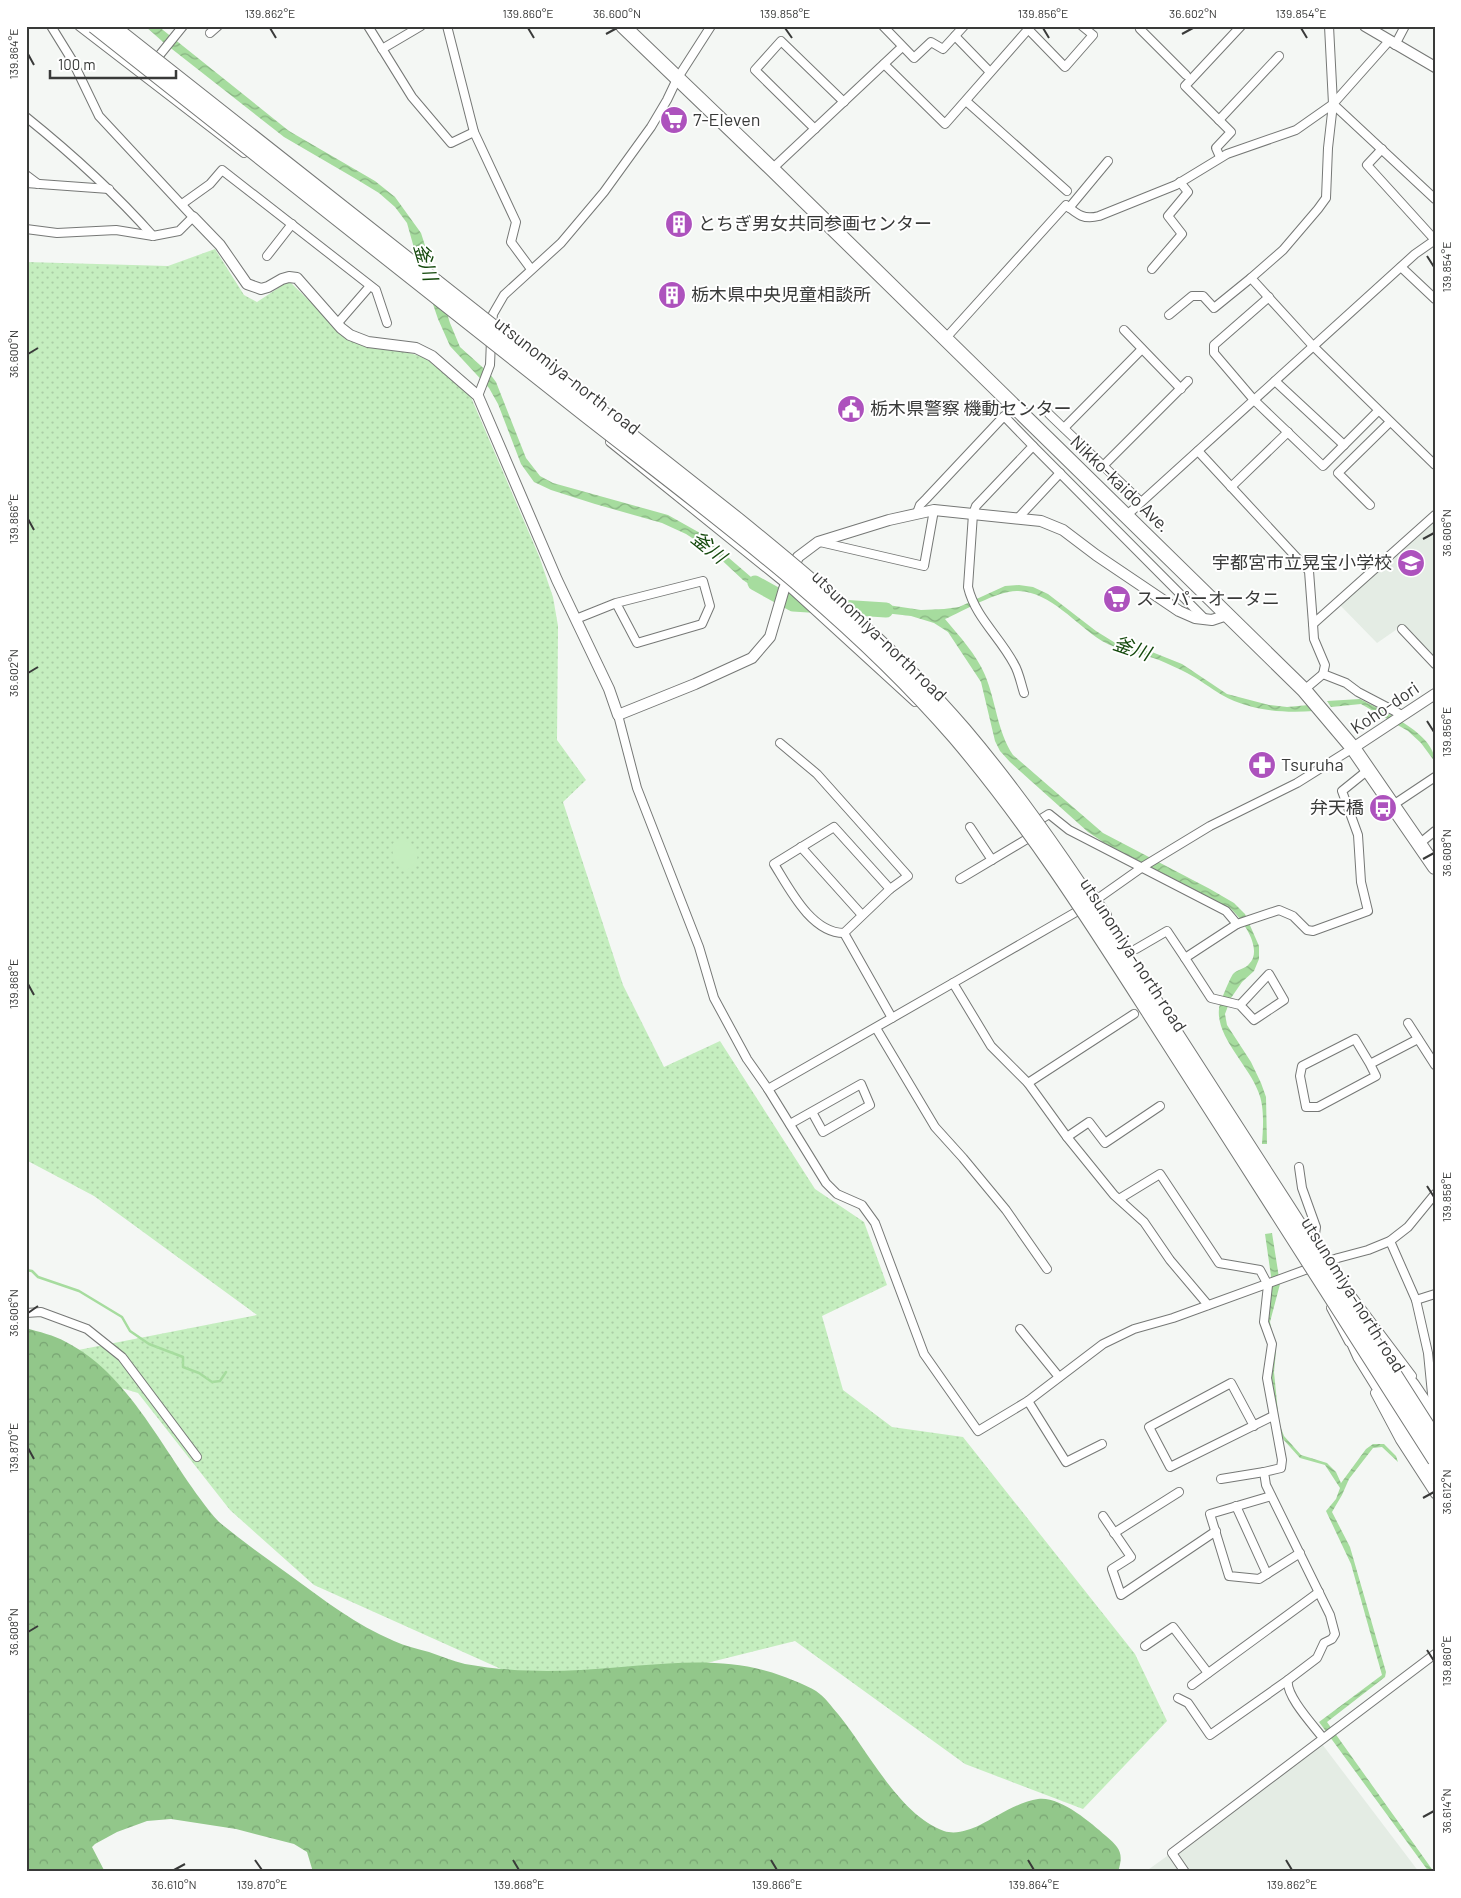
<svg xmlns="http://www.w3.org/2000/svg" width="1461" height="1898" font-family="Barlow,'Noto Sans JP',sans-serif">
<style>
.built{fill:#e4ece4}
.grass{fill:url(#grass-dots)}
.forest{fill:url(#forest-crowns)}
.garden{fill:#c5eebf}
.water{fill:url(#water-waves)}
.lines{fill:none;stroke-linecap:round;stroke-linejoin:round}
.stream{stroke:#a6dc9e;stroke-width:2.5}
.river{stroke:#a6dc9e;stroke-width:15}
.minor-casing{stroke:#767876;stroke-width:10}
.tertiary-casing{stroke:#767876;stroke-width:12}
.trunk-casing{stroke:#767876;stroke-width:16}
.minor{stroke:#fff;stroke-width:8}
.tertiary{stroke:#fff;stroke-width:10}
.trunk{stroke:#fff;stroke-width:14}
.trunk-bridge-casing{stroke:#767876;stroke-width:16;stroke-linecap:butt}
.trunk-bridge{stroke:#fff;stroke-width:14}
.ticks{fill:none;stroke:#393a39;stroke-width:2}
.labels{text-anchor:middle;stroke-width:4;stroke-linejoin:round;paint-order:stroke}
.poi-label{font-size:18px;fill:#393a39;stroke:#fff;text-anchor:start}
.street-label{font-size:18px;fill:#393a39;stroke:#fff}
.water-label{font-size:19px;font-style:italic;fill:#14490c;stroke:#fff}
.neatline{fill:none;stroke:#393a39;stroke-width:2}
.ticks-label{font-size:12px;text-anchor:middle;fill:#393a39}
</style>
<defs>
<pattern id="grass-dots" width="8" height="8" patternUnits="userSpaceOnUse" patternTransform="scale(1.25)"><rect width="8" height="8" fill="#c5eebf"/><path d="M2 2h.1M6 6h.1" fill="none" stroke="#aacda5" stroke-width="1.8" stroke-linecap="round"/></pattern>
<pattern id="forest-crowns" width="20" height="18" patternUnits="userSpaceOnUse" patternTransform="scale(1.25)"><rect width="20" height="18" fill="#92c78a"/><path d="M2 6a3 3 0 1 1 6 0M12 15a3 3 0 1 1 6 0" fill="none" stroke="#78a372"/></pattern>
<pattern id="water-waves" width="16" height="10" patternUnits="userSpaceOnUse" patternTransform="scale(1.25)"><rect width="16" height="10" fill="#a6dc9e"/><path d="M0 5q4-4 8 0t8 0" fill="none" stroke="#88b382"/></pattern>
</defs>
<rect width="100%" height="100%" fill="#f4f7f4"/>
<g class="built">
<polygon points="1435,520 1435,660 1403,625 1377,643 1340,605"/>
<polygon points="1322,1744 1419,1872 1145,1872"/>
</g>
<polygon class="grass" points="215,249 244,295 257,302 289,281 343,334 361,345 387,347 424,357 470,395 539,556 553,597 558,626 557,740 586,780 563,802 623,985 664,1067 720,1041 815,1189 864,1222 887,1285 822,1316 843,1390 892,1427 963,1437 1135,1654 1167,1721 1083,1809 965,1764 795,1641 566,1698 314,1585 230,1510 138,1393 27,1360 257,1315 94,1196 26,1160 26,262 168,266"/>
<path class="forest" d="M26 1328C39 1332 54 1335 66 1342 135 1377 169 1466 219 1522 242 1541 266 1558 291 1576 324 1600 356 1625 394 1641 405 1646 418 1649 429 1652 441 1656 453 1661 465 1664 504 1671 542 1672 581 1670 647 1667 719 1652 782 1676 793 1680 806 1685 816 1691 825 1697 831 1706 838 1714 867 1749 899 1815 944 1831 956 1835 969 1830 980 1825 996 1817 1020 1801 1038 1799 1060 1796 1090 1822 1106 1836 1120 1848 1124 1853 1118 1872H313L307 1852 294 1844 236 1829 171 1819 147 1821 117 1832 95 1844 92 1847 105 1872H26Z"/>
<path class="garden" d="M401 839C410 841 424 855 414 865 414 866 407 869 407 870 393 867 392 856 393 843Z"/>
<g class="water">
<polygon points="145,26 158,26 289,131 375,181 395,197 421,233 450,323 460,347 490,374 496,382 526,458 540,476 553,483 668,515 700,533 751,577 772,591 769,598 743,580 712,551 686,534 662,523 595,504 551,490 534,482 521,464 498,404 489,388 450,346 438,319 414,248 407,223 395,207 379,193 356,179 284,137 163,42"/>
<path d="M1019 585 1033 587 1048 594 1096 631 1117 644 1152 652 1182 664 1227 694 1269 705 1287 707 1309 705 1314 711C1282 713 1251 711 1222 695 1210 688 1199 679 1187 673 1178 668 1168 664 1159 660 1140 653 1120 651 1102 641 1076 625 1051 592 1018 591 998 590 964 611 945 619 960 637 976 654 985 675 996 701 997 731 1013 755L1103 833 1210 889 1234 903 1245 914 1259 946V959L1254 971 1242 982 1231 998 1225 1014 1227 1025 1251 1062 1261 1083 1266 1097 1267 1144H1262C1263 1128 1265 1107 1258 1091 1249 1066 1216 1037 1219 1009 1219 1004 1230 978 1233 974 1238 969 1245 969 1249 964 1264 949 1242 919 1230 908L1106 844 1088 832 1010 762 1000 751 995 741 981 682 948 632 934 623 911 616 867 611 868 602 921 610 944 609 959 607 1005 586Z"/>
<path d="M1360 699C1382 711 1435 733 1435 762L1421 743 1408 731 1361 704 1331 707 1327 701Z"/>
<polygon points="1272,1233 1280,1284 1270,1322 1276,1351 1274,1372 1279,1423 1284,1436 1301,1455 1327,1463 1336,1472 1341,1483 1366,1449 1373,1444 1384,1444 1396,1456 1398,1462 1382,1447 1373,1448 1349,1479 1342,1495 1332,1512 1350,1547 1386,1672 1385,1677 1327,1722 1434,1872 1429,1872 1319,1722 1382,1675 1351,1564 1326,1511 1336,1499 1340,1488 1325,1465 1300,1458 1282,1438 1277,1426 1269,1377 1268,1323 1271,1276 1265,1234"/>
</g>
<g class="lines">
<polyline class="stream" points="26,1270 32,1271 38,1277 79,1291 122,1317 130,1331 149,1344 183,1357 183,1367 199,1373 212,1382 220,1381 226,1372"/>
<polyline class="river" points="755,583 793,604 886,610"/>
<g class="minor-casing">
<g id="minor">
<polyline points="79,26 244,153"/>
<polyline points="368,26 412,97 451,143 474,132"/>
<polyline points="447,26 474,132 516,222 511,242 531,269"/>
<polyline points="883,26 914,58 931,42 943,49 964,26"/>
<polyline points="1142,26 1140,29 1186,75"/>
<polyline points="1329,26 1333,104 1328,148 1326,198 1318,209 1283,250 1251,278 1313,346 1435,465"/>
<polyline points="1028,29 1065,67 1093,35 1082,26"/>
<polyline points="210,33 218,26"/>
<polyline points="955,36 990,72"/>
<polyline points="1395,45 1405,26"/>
<polyline points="382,49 421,26"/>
<polyline points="158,57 183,26"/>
<polyline points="884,64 945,124 1031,26"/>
<polyline points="966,101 1067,191"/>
<polyline points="1333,104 1435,199"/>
<path d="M26 117C72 154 114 192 153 236"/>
<polyline points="1219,120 1279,56"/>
<polyline points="815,129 755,70 781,41 844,102"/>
<polyline points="1382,149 1367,165 1435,240"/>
<polyline points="1220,157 1216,148 1231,132 1185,86 1241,26"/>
<polyline points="772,169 902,47"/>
<polyline points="26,175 38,184"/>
<polyline points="26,183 109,189"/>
<polyline points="182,204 210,184 222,170 376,290 387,323"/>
<polyline points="1069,208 1108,161"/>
<polyline points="26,229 57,233 116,230 153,236 179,231 193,217 99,116 72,60 51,26"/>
<polyline points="267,256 292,224"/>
<polyline points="1401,267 1435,299"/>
<polyline points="1152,269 1182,234 1168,216 1188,192 1180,182"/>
<polyline points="1269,297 1214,345 1214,353 1254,400 1323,466 1378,411"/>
<polyline points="1169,315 1192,296 1203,296 1214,308 1251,278"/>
<polyline points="337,324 370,286"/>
<polyline points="492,326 493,314 504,295 561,243 604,192 651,127 667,100 677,79 711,26"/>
<polyline points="1124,330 1181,389"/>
<path d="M945 339 1066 205C1078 215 1084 220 1099 216L1176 185 1227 154 1296 130 1333 104 1389 41"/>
<polyline points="1275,381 1344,445"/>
<polyline points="478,396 490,365 491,340"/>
<polyline points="1049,414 1141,502"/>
<polyline points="1064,428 1142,349"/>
<polyline points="610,442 786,584 915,702"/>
<polyline points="1033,446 1205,619"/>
<polyline points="1198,451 1309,571 1313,624 1435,515"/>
<polyline points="1103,466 1188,381"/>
<polyline points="1231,487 1288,432"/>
<polyline points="1370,505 1338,473 1390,422"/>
<path d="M917 513 920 505 926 499 1004 416 1033 446 976 506 973 514 968 587C975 617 1000 637 1014 664 1019 672 1021 684 1024 693"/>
<polyline points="1126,516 1415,254 1435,240"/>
<polyline points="1019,517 1060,473"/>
<polyline points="820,542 924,566 934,510"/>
<polyline points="576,619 616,603 703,581 710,606 702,624 637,643 616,603"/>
<polyline points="1313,624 1314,639 1325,665 1323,674"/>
<polyline points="1402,629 1435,664"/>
<polyline points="1304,690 1323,674 1346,683 1358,692 1402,715"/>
<polyline points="618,715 637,788 699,947 714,998 747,1059 768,1089 826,1183 837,1194 862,1205 875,1223 924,1354 978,1431 1028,1401 1103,1344 1134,1329 1173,1318 1338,1258 1368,1250 1390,1241 1408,1227 1435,1194"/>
<polyline points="780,743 817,774 908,876 890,889 844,933 892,1018"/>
<polyline points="1393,805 1435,777"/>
<polyline points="1041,819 1049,814 1069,830 1226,911 1237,924 1185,958 1211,998 1240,1005 1254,1020 1284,1000 1269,974 1240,1005"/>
<polyline points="970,827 992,860"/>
<polyline points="1419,844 1435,831"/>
<polyline points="801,847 862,915"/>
<polyline points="960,879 1027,839"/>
<polyline points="1091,891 1107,915"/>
<polyline points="1093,902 1144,866 1210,826 1297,783 1353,748"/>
<polyline points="1237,924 1279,910 1293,916 1307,930 1313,931 1368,911 1361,882 1358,835 1342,791 1368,770"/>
<path d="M844 933C811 933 789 888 774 864L834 827 890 889"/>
<polyline points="1136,949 1167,931 1185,958"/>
<polyline points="953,983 1083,908"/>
<polyline points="1408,1023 1435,1065"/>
<polyline points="876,1028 935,1127 963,1158 1006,1210 1047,1269"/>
<polyline points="1370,1064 1376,1076 1318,1107 1306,1107 1300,1076 1302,1066 1355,1039 1370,1064 1418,1039"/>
<polyline points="1028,1083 1134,1014"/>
<polyline points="768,1089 953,983 991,1046 1028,1083 1067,1137 1114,1195 1144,1222 1170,1260 1208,1305"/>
<polyline points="790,1124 861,1084 870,1105 823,1132 812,1112"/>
<polyline points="1067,1137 1089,1122 1105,1143 1160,1106"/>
<polyline points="1299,1167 1302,1188 1316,1227 1314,1241"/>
<path d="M1119 1199 1160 1174 1219 1263 1260 1270 1268 1285 1264 1322 1272 1344 1267 1378 1282 1460 1281 1468 1264 1472 1266 1485 1330 1615 1335 1634 1332 1639 1324 1643 1317 1658 1288 1680C1285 1695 1313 1725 1323 1738"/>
<polyline points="1390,1241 1416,1300 1428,1353 1433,1404 1435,1403"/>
<polyline points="1348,1291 1412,1376"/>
<polyline points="1416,1300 1435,1294"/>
<polyline points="1331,1308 1349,1342"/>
<polyline points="26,1313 41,1312 87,1329 122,1357 197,1457"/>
<polyline points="1020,1329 1059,1377"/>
<polyline points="1375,1393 1400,1440 1435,1494"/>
<polyline points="1028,1401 1066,1462 1102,1444"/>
<polyline points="1254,1426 1231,1383 1149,1427 1170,1467 1273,1416"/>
<polyline points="1221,1479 1264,1472"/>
<polyline points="1271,1496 1210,1514 1229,1576 1259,1579 1300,1553"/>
<polyline points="1236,1506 1267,1574"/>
<polyline points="1103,1516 1131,1557 1112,1569 1121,1595 1216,1531"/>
<polyline points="1114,1533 1179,1492"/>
<polyline points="1145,1646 1173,1627 1208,1673"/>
<polyline points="1192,1685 1319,1592"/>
<polyline points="1178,1698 1188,1703 1210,1735 1288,1680"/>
<polyline points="1185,1872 1172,1853 1435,1654"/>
</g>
</g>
<g class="tertiary-casing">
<g id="tertiary">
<polyline points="1365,26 1435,67"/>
<polyline points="193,217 220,245 247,284 261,289 268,287 282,279 289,277 297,278 341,328 350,335 368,342 416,348 432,356 478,396 557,580 609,689 618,715 695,684 752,658 770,637 784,589 798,557 818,542 889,520 934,510 1041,521 1063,530 1096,555 1179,611 1195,618 1212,620 1227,615"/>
<polyline points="1353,748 1435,694"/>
</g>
</g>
<g class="trunk-casing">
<g id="trunk">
<polyline points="623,26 772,169 1304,690 1353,748 1435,867"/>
<polyline points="1351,1336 1360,1356 1435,1477"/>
<polyline points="1391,1362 1412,1385 1435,1419"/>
</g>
</g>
<use href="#minor" class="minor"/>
<use href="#tertiary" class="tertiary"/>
<use href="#trunk" class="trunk"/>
<g class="trunk-bridge-casing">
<g id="trunk-bridge">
<path d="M94 26C258 157 423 286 587 416 715 516 848 613 955 737 1035 831 1100 936 1166 1039 1256 1179 1345 1319 1435 1460"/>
<path d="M112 26 738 520C818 585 897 652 964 730 1042 822 1106 925 1171 1026 1260 1163 1347 1300 1435 1438"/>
</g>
</g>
<use href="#trunk-bridge" class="trunk-bridge"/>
</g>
<path class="ticks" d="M270 28 276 38M528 28 534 38M785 28 792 38M1043 28 1049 38M1301 28 1307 38M606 34 617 28M1182 34 1193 28M28 54 34 65M1427 256 1434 267M28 354 38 348M28 519 34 530M1423 539 1434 533M28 673 38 667M1427 721 1434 732M1423 859 1434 853M28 984 34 995M1427 1186 1434 1197M28 1313 38 1306M28 1448 34 1459M1423 1498 1434 1492M28 1632 38 1626M1427 1650 1434 1661M1423 1817 1434 1811M255 1860 262 1870M513 1860 519 1870M771 1860 777 1870M1028 1860 1034 1870M1286 1860 1292 1870M174 1870 185 1864"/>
<defs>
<g id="supermarket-disc" transform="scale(1.4375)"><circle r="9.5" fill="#ad52bd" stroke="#fff"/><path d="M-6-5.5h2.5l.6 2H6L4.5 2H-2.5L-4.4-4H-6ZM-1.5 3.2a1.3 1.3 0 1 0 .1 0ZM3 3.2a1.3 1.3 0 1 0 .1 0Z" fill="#fff"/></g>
<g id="building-disc" transform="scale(1.4375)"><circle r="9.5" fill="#ad52bd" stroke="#fff"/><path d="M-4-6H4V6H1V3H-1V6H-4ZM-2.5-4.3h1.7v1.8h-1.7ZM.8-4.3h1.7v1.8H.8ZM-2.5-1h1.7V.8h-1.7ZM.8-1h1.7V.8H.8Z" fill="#fff"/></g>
<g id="civic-disc" transform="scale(1.4375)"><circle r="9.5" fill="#ad52bd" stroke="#fff"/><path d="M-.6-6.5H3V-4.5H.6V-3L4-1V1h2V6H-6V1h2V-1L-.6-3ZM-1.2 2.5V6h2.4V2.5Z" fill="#fff"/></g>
<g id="school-disc" transform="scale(1.4375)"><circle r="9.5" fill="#ad52bd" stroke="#fff"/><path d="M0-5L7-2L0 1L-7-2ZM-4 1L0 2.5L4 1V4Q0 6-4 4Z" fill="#fff"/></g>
<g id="pharmacy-disc" transform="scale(1.4375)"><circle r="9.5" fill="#ad52bd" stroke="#fff"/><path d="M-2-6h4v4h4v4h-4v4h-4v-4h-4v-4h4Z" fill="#fff"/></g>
<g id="bus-disc" transform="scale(1.4375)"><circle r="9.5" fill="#ad52bd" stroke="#fff"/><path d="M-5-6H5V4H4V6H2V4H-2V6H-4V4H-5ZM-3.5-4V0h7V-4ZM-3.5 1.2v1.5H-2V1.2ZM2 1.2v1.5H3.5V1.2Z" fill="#fff"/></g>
</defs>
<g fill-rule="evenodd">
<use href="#supermarket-disc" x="674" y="120"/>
<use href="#building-disc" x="679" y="224"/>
<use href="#building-disc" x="672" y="295"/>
<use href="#civic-disc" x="851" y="409"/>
<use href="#school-disc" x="1411" y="563"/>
<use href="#supermarket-disc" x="1117" y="599"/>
<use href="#pharmacy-disc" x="1262" y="765"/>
<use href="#bus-disc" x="1383" y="808"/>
</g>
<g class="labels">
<g class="poi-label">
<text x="693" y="126">7-Eleven</text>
<text x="698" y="230">とちぎ男女共同参画センター</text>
<text x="691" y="301">栃木県中央児童相談所</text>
<text x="870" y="415">栃木県警察 機動センター</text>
<text x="1392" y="569" text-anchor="end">宇都宮市立晃宝小学校</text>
<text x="1136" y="605">スーパーオータニ</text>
<text x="1281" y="771">Tsuruha</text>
<text x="1364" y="814" text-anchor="end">弁天橋</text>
</g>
<g class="street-label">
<text transform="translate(567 376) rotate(38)" y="6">utsunomiya-north road</text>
<text transform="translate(1120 484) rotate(44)" y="6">Nikko-kaido Ave.</text>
<text transform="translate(879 636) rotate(44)" y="6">utsunomiya-north road</text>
<text transform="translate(1385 708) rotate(-34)" y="6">Koho-dori</text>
<text transform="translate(1133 955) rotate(57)" y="6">utsunomiya-north road</text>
<text transform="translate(1353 1295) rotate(58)" y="6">utsunomiya-north road</text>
</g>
<g class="water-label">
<text transform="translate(426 262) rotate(73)" y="7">釜川</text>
<text transform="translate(709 547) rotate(39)" y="7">釜川</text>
<text transform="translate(1132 648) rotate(19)" y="7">釜川</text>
</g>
</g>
<rect width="1461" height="1898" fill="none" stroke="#ffffff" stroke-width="55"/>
<path d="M50 70v8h126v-8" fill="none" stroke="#393a39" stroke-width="2.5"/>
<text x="58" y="70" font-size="15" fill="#393a39" stroke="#ffffff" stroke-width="4" paint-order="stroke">100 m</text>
<rect x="28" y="28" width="1406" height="1842" class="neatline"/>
<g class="ticks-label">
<text x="270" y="18">139.862°E</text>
<text x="528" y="18">139.860°E</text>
<text x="617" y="18">36.600°N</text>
<text x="785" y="18">139.858°E</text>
<text x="1043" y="18">139.856°E</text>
<text x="1193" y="18">36.602°N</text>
<text x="1301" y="18">139.854°E</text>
<text transform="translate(14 54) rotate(-90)" y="4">139.864°E</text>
<text transform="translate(1447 267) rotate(-90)" y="4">139.854°E</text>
<text transform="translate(14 354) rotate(-90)" y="4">36.600°N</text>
<text transform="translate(14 519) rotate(-90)" y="4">139.866°E</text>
<text transform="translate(1447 533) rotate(-90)" y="4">36.606°N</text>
<text transform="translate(14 673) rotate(-90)" y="4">36.602°N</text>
<text transform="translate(1447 732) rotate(-90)" y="4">139.856°E</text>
<text transform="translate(1447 853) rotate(-90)" y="4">36.608°N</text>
<text transform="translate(14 984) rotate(-90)" y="4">139.868°E</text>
<text transform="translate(1447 1197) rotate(-90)" y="4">139.858°E</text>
<text transform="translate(14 1313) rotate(-90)" y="4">36.606°N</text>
<text transform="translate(14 1448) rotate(-90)" y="4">139.870°E</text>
<text transform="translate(1447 1492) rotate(-90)" y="4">36.612°N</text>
<text transform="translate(14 1632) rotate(-90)" y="4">36.608°N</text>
<text transform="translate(1447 1661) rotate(-90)" y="4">139.860°E</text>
<text transform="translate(1447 1811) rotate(-90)" y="4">36.614°N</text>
<text x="174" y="1889">36.610°N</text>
<text x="262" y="1889">139.870°E</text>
<text x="519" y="1889">139.868°E</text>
<text x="777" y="1889">139.866°E</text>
<text x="1034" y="1889">139.864°E</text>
<text x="1292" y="1889">139.862°E</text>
</g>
</svg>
